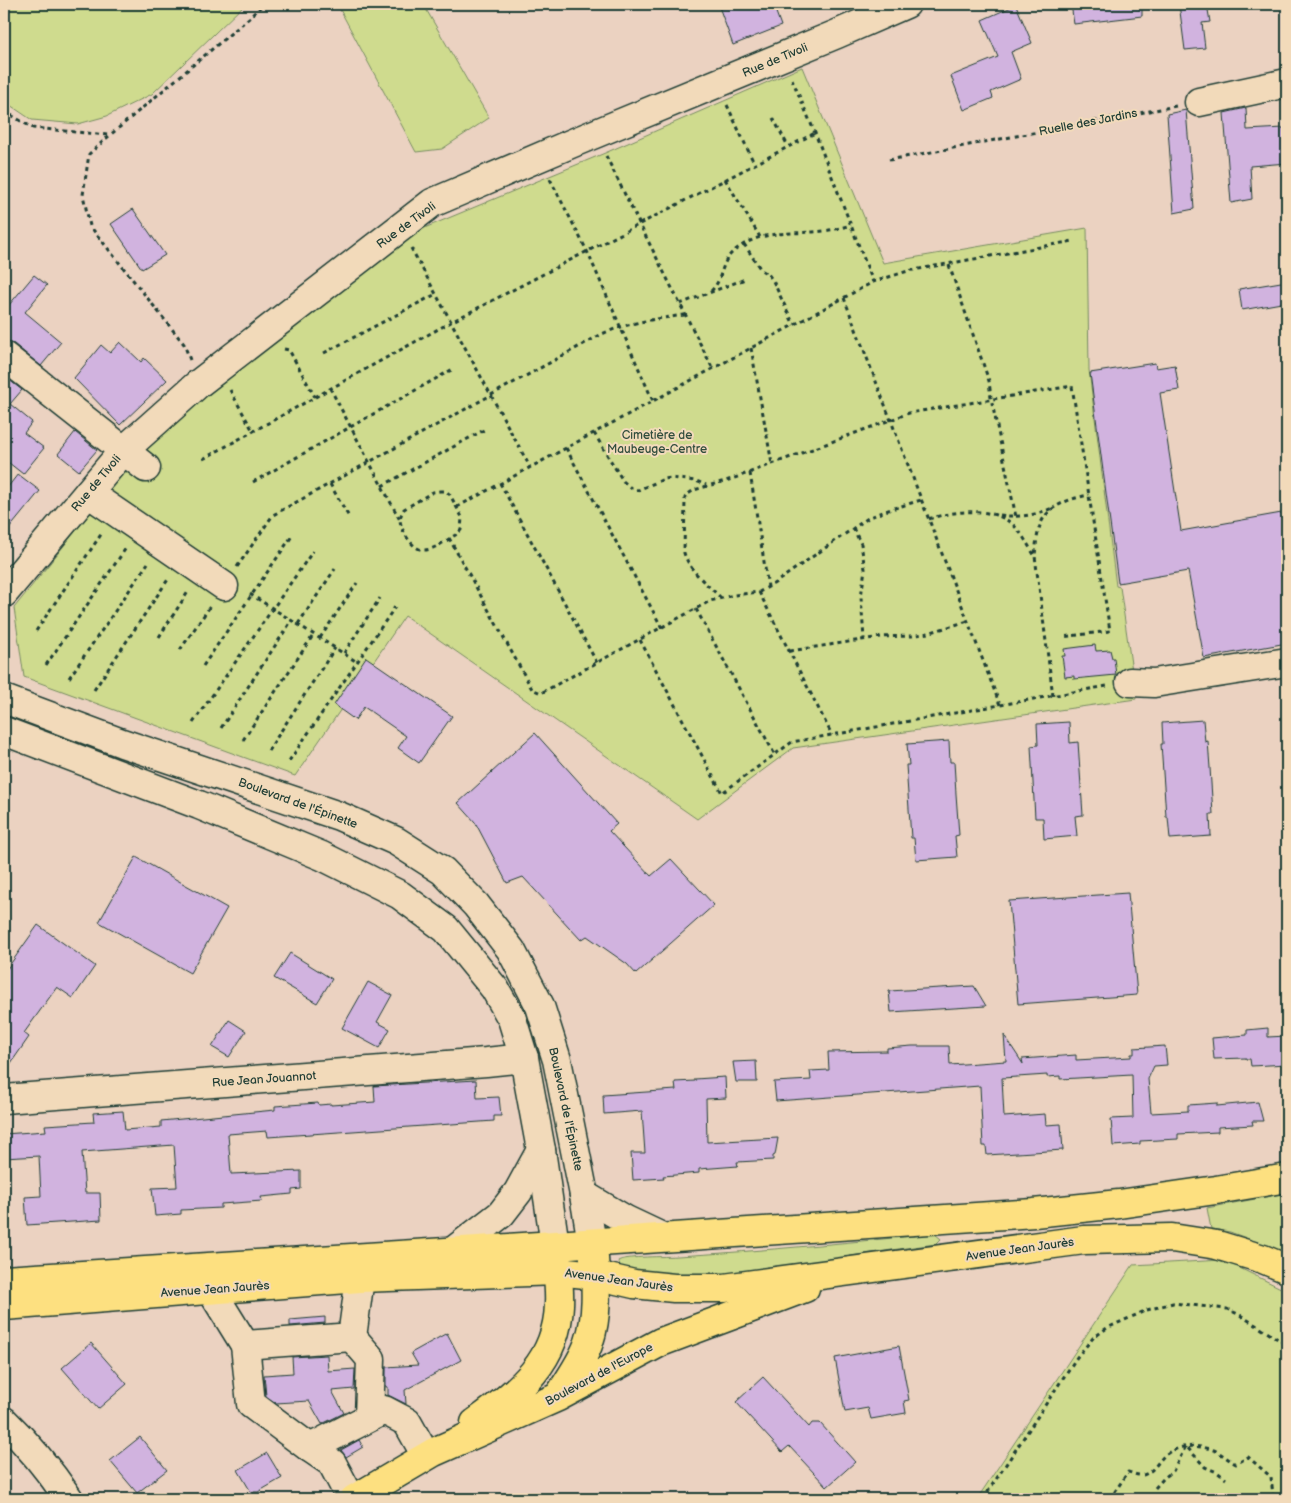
<svg xmlns="http://www.w3.org/2000/svg" width="1291" height="1503" font-family="'Balsamiq Sans',sans-serif">
<style>
.green{fill:#cfdb8e;stroke:#778c61}
.building{fill:#d1b3df;stroke:#1f3d34}
.lines{fill:none;stroke-linecap:round;stroke-linejoin:round}
.minor-casing{stroke:#1f3d34;stroke-width:31}
.major-casing{stroke:#1f3d34;stroke-width:31}
.path{stroke:#1f3d34;stroke-width:3;stroke-dasharray:4 4;stroke-linecap:butt}
.minor{stroke:#f2daba;stroke-width:28}
.major{stroke:#fde080;stroke-width:28}
.labels{text-anchor:middle;stroke-width:4;stroke-linejoin:round;paint-order:stroke}
.street-label{font-size:12px;fill:#1f3d34;stroke:#f2daba}
.park-label{font-size:12px;fill:#314d3d;stroke:#f2daba}
</style>
<rect width="100%" height="100%" fill="#ebd2c1"/>
<filter id="ink" filterUnits="userSpaceOnUse"><feTurbulence type="fractalNoise" baseFrequency=".02" numOctaves="2"/><feDisplacementMap in="SourceGraphic" scale="10" xChannelSelector="R" yChannelSelector="G"/><feConvolveMatrix kernelMatrix="1 2 1 2 8 2 1 2 1" color-interpolation-filters="sRGB"/></filter>
<g filter="url(#ink)">
<g class="green">
<polygon points="4,4 245,4 152,94 107,116 78,124 32,120 4,101"/>
<polygon points="337,4 423,4 489,118 442,149 416,152"/>
<polygon points="802,67 883,263 1087,228 1089,370 1116,586 1120,587 1136,699 793,748 697,819 405,616 295,776 24,677 14,608 143,447 410,234 605,153"/>
<polygon points="1287,1193 1287,1253 1230,1232 1211,1229 1207,1208"/>
<path d="M935 1234 941 1239 936 1244C887 1250 840 1258 792 1265 736 1274 676 1283 621 1267L618 1261C626 1256 666 1257 678 1256 764 1251 850 1242 935 1234Z"/>
<polygon points="1223,1260 1287,1291 1287,1499 977,1499 1133,1265"/>
</g>
<g class="building">
<polygon points="718,4 773,4 781,26 733,45"/>
<polygon points="1071,4 1142,4 1142,16 1074,24"/>
<polygon points="1179,4 1207,4 1210,22 1202,23 1205,48 1185,50"/>
<polygon points="1016,5 1032,43 1011,52 1021,79 991,92 993,98 964,110 951,76 998,57 982,20"/>
<polygon points="1246,108 1247,130 1284,128 1287,163 1250,166 1252,199 1231,203 1224,113"/>
<polygon points="1186,110 1194,209 1174,213 1167,114"/>
<polygon points="133,209 165,255 142,269 111,224"/>
<polygon points="34,275 47,285 25,312 61,342 41,366 14,344 4,341 4,311"/>
<polygon points="1287,281 1287,302 1242,310 1239,289"/>
<polygon points="120,342 141,362 144,358 167,380 120,425 74,378 101,345 110,353"/>
<polygon points="1155,363 1156,368 1175,365 1179,390 1160,393 1181,531 1287,512 1287,643 1204,658 1188,571 1118,583 1090,373"/>
<polygon points="4,376 22,390 10,404 32,422 24,433 44,448 23,474 4,459"/>
<polygon points="75,432 97,450 79,471 58,454"/>
<polygon points="18,474 40,491 4,535 4,492"/>
<polygon points="1095,645 1096,651 1110,650 1112,658 1114,658 1116,675 1074,679 1074,676 1065,677 1062,656 1065,656 1064,649"/>
<polygon points="366,657 452,716 419,763 398,748 406,736 364,707 355,720 334,705"/>
<polygon points="1203,720 1205,742 1208,741 1210,768 1213,814 1210,814 1211,836 1170,839 1168,817 1166,817 1165,801 1161,744 1163,744 1162,723"/>
<polygon points="1069,722 1070,743 1078,742 1083,815 1075,816 1077,836 1044,839 1043,818 1035,818 1031,746 1038,745 1037,724"/>
<polygon points="535,733 617,824 609,831 651,876 671,859 714,905 636,974 627,964 587,936 581,940 523,877 507,883 475,822 458,803"/>
<polygon points="949,741 950,762 954,762 956,794 959,835 955,836 957,857 916,860 914,838 911,838 906,765 909,765 907,744"/>
<polygon points="136,857 227,908 190,973 99,922"/>
<polygon points="1128,893 1137,995 1018,1004 1009,901"/>
<polygon points="38,925 95,966 73,998 57,987 24,1033 29,1037 4,1073 4,973"/>
<polygon points="290,953 332,979 317,1003 274,978"/>
<polygon points="368,982 392,995 377,1022 390,1029 379,1048 342,1028"/>
<polygon points="974,986 986,1006 891,1012 889,991"/>
<polygon points="229,1020 246,1031 229,1057 212,1047"/>
<polygon points="1268,1028 1268,1037 1287,1036 1287,1064 1251,1066 1250,1059 1246,1059 1246,1058 1214,1059 1212,1038 1247,1035 1247,1030"/>
<polygon points="1004,1035 1023,1064 1022,1059 1076,1055 1076,1060 1131,1057 1131,1054 1134,1054 1134,1048 1165,1046 1167,1065 1154,1066 1148,1079 1151,1113 1188,1111 1188,1105 1217,1103 1217,1106 1258,1102 1263,1121 1252,1121 1253,1125 1218,1127 1218,1132 1178,1134 1178,1139 1140,1141 1140,1144 1113,1146 1111,1119 1133,1118 1132,1075 1060,1079 1060,1076 1047,1077 1047,1075 1002,1078 1004,1117 1045,1114 1046,1125 1061,1124 1063,1150 987,1155 986,1146 983,1146 980,1086 776,1101 774,1082 811,1080 810,1071 829,1070 828,1052 887,1051 887,1048 912,1046 949,1046 950,1065 1006,1061"/>
<polygon points="756,1061 757,1082 736,1082 733,1062"/>
<polygon points="725,1077 726,1098 706,1099 707,1142 778,1138 775,1155 773,1156 773,1160 737,1162 738,1166 699,1169 699,1173 663,1176 664,1178 633,1180 631,1153 645,1153 642,1111 604,1114 603,1095 676,1090 675,1082 695,1081 695,1079"/>
<polygon points="476,1080 477,1098 499,1097 501,1116 494,1116 494,1121 268,1137 267,1131 228,1134 231,1174 301,1171 301,1189 292,1190 292,1194 261,1197 262,1201 221,1204 221,1208 181,1210 181,1214 155,1216 152,1188 177,1187 174,1145 82,1152 85,1193 100,1193 101,1220 27,1225 25,1197 41,1196 39,1156 4,1158 4,1134 46,1131 45,1125 94,1122 93,1113 123,1111 125,1130 161,1127 161,1121 275,1110 275,1106 318,1103 319,1105 331,1104 331,1105 375,1102 374,1086"/>
<polygon points="325,1317 325,1323 290,1326 290,1320"/>
<polygon points="447,1333 461,1360 405,1390 406,1404 388,1395 388,1387 386,1387 386,1367 418,1365 411,1353"/>
<polygon points="91,1343 127,1384 98,1409 62,1368"/>
<polygon points="899,1346 909,1400 904,1401 906,1413 871,1419 868,1408 845,1412 835,1358"/>
<polygon points="327,1355 328,1371 355,1369 354,1389 332,1391 344,1413 322,1424 309,1401 276,1403 266,1396 264,1375 293,1373 292,1357"/>
<polygon points="763,1377 809,1427 812,1423 820,1423 855,1462 827,1487 789,1446 782,1452 736,1402"/>
<polygon points="140,1437 167,1470 137,1493 110,1461"/>
<polygon points="359,1440 363,1447 346,1457 341,1450"/>
<polygon points="267,1453 282,1478 258,1492 251,1492 238,1470"/>
</g>
<g class="lines">
<g class="minor-casing">
<g id="minor">
<polyline points="1199,102 1287,83"/>
<polyline points="4,356 146,468"/>
<polyline points="88,493 224,586"/>
<polyline points="4,593 123,451 198,384 432,203 575,142 837,34 906,4"/>
<polyline points="1130,682 1154,683 1287,662"/>
<polyline points="4,699 122,743 339,816 396,841 443,871 476,905 511,950 540,1006 557,1060 584,1195 592,1243"/>
<polyline points="4,731 199,805 322,856 400,895 446,929 495,989 512,1019 524,1058 541,1150 555,1245"/>
<polyline points="4,1099 486,1062 524,1058"/>
<polyline points="584,1195 626,1220 662,1237"/>
<polyline points="453,1251 501,1214 518,1192 541,1150"/>
<polyline points="211,1290 245,1345 352,1337 360,1278"/>
<polyline points="352,1337 371,1359 369,1417"/>
<polyline points="245,1345 251,1404 310,1448"/>
<path d="M4 1421C28 1444 50 1471 69 1499"/>
<polyline points="351,1499 332,1463 310,1448 384,1410 407,1422 426,1456"/>
</g>
</g>
<g class="major-casing">
<g id="major">
<polyline points="4,1280 555,1245 1034,1213 1119,1204 1216,1190 1287,1178"/>
<polyline points="4,1306 360,1278 557,1271 595,1275 634,1284 674,1288 724,1288 1084,1240 1172,1238 1217,1245 1263,1259 1287,1269"/>
<path d="M559 1396C569 1379 583 1361 589 1342 598 1316 596 1285 594 1258"/>
<path d="M475 1423C518 1391 557 1363 559 1305 560 1288 557 1271 556 1254"/>
<polyline points="354,1499 434,1452 558,1397 661,1342 805,1288"/>
</g>
</g>
<g class="path">
<polyline points="792,79 815,133 873,282"/>
<polyline points="727,105 754,163"/>
<polyline points="4,111 33,128 108,135"/>
<polyline points="773,118 788,146"/>
<polyline points="606,156 639,223 713,369"/>
<polyline points="889,160 1176,106"/>
<polyline points="550,179 587,251 653,401"/>
<polyline points="725,179 760,237"/>
<polyline points="744,244 761,270 768,274 773,281 794,325"/>
<polyline points="411,248 530,467"/>
<polyline points="949,265 989,381 991,398 1016,517"/>
<path d="M711 291C723 280 720 263 733 252 758 231 783 234 813 232 826 231 838 229 851 225"/>
<polyline points="844,298 1000,705"/>
<polyline points="680,304 745,279"/>
<polyline points="751,348 772,464"/>
<polyline points="284,349 289,350 315,397"/>
<polyline points="324,353 436,294"/>
<polyline points="190,360 184,344 90,226 83,195 89,154 109,136 249,18 263,4"/>
<polyline points="330,388 400,520"/>
<polyline points="230,390 253,431"/>
<polyline points="594,433 623,481 632,489 638,490 664,479 672,478 696,481 706,485"/>
<polyline points="566,448 662,628"/>
<polyline points="203,459 451,322 815,133"/>
<polyline points="750,473 768,587"/>
<polyline points="253,482 453,369"/>
<polyline points="500,483 597,663"/>
<polyline points="330,484 349,517"/>
<polyline points="382,486 484,430"/>
<path d="M440 491H446L450 495 462 517 461 530 457 534C448 539 435 550 424 550 413 550 401 531 400 520 400 516 402 513 404 509L433 492Z"/>
<polyline points="457,507 873,282 908,271 1073,241"/>
<path d="M1000 515C1021 518 1036 515 1055 507"/>
<path d="M929 519C952 511 992 506 1012 524 1022 532 1028 546 1035 556"/>
<polyline points="853,528 861,544 865,569 861,597 864,639"/>
<polyline points="449,538 532,689 541,693 710,601 734,595 759,592 772,585 868,518 885,511 921,500"/>
<path d="M237 567 273 515 602 334C630 322 655 319 685 315"/>
<polyline points="759,592 832,735"/>
<polyline points="250,594 357,662"/>
<path d="M721 598C707 584 690 572 684 553L685 498 688 494 694 490 732 479 909 413 1072 386 1110 631 1063 637"/>
<polyline points="696,609 775,755"/>
<polyline points="298,624 335,569"/>
<polyline points="36,631 102,533"/>
<polyline points="159,637 188,592"/>
<polyline points="320,638 357,583"/>
<polyline points="640,640 722,793 792,742 1107,686"/>
<polyline points="180,650 211,605"/>
<polyline points="790,651 881,637 912,636 928,633 968,621"/>
<polyline points="344,653 380,598"/>
<polyline points="46,665 126,548"/>
<polyline points="203,666 292,536"/>
<polyline points="69,678 148,563"/>
<polyline points="94,690 169,578"/>
<path d="M1053 696 1035 556C1036 545 1037 531 1042 521 1050 505 1072 498 1089 495"/>
<polyline points="193,723 313,551"/>
<polyline points="221,728 292,620"/>
<polyline points="243,740 314,634"/>
<polyline points="268,751 335,648"/>
<polyline points="289,761 395,607"/>
<polyline points="1155,1488 1164,1478 1173,1471 1186,1446 1205,1467 1217,1472 1226,1479"/>
<polyline points="983,1499 1077,1357 1093,1338 1107,1328 1147,1310 1173,1303 1227,1309 1240,1315 1284,1343 1287,1340"/>
<path d="M1116 1499 1113 1496 1114 1493 1128 1472C1133 1473 1137 1476 1143 1475 1153 1472 1157 1463 1163 1457 1176 1444 1199 1444 1216 1451 1223 1455 1229 1460 1236 1464L1248 1457 1271 1477 1273 1496 1275 1499"/>
</g>
<use href="#minor" class="minor"/>
<use href="#major" class="major"/>
</g>
</g>
<g class="labels">
<g class="street-label">
<text transform="translate(775 60) rotate(-23)" y="4">Rue de Tivoli</text>
<text transform="translate(1088 122) rotate(-11)" y="4">Ruelle des Jardins</text>
<text transform="translate(406 225) rotate(-36)" y="4">Rue de Tivoli</text>
<text transform="translate(96 483) rotate(-50)" y="4">Rue de Tivoli</text>
<text transform="translate(298 803) rotate(20)" y="4">Boulevard de l'Épinette</text>
<text transform="translate(264 1079) rotate(-4)" y="4">Rue Jean Jouannot</text>
<text transform="translate(566 1109) rotate(78)" y="4">Boulevard de l'Épinette</text>
<text transform="translate(1020 1249) rotate(-8)" y="4">Avenue Jean Jaurès</text>
<text transform="translate(619 1280) rotate(8)" y="4">Avenue Jean Jaurès</text>
<text transform="translate(215 1289) rotate(-4)" y="4">Avenue Jean Jaurès</text>
<text transform="translate(599 1374) rotate(-28)" y="4">Boulevard de l'Europe</text>
</g>
<g class="park-label">
<text x="657" y="439">Cimetière de<tspan x="657" dy="14">Maubeuge-Centre</tspan></text>
</g>
</g>
<rect width="1291" height="1503" fill="none" stroke="#f2daba" stroke-width="20"/>
<rect x="10" y="10" width="1271" height="1483" fill="none" stroke="#1f3d34" stroke-width="2" filter="url(#ink)"/>
</svg>
